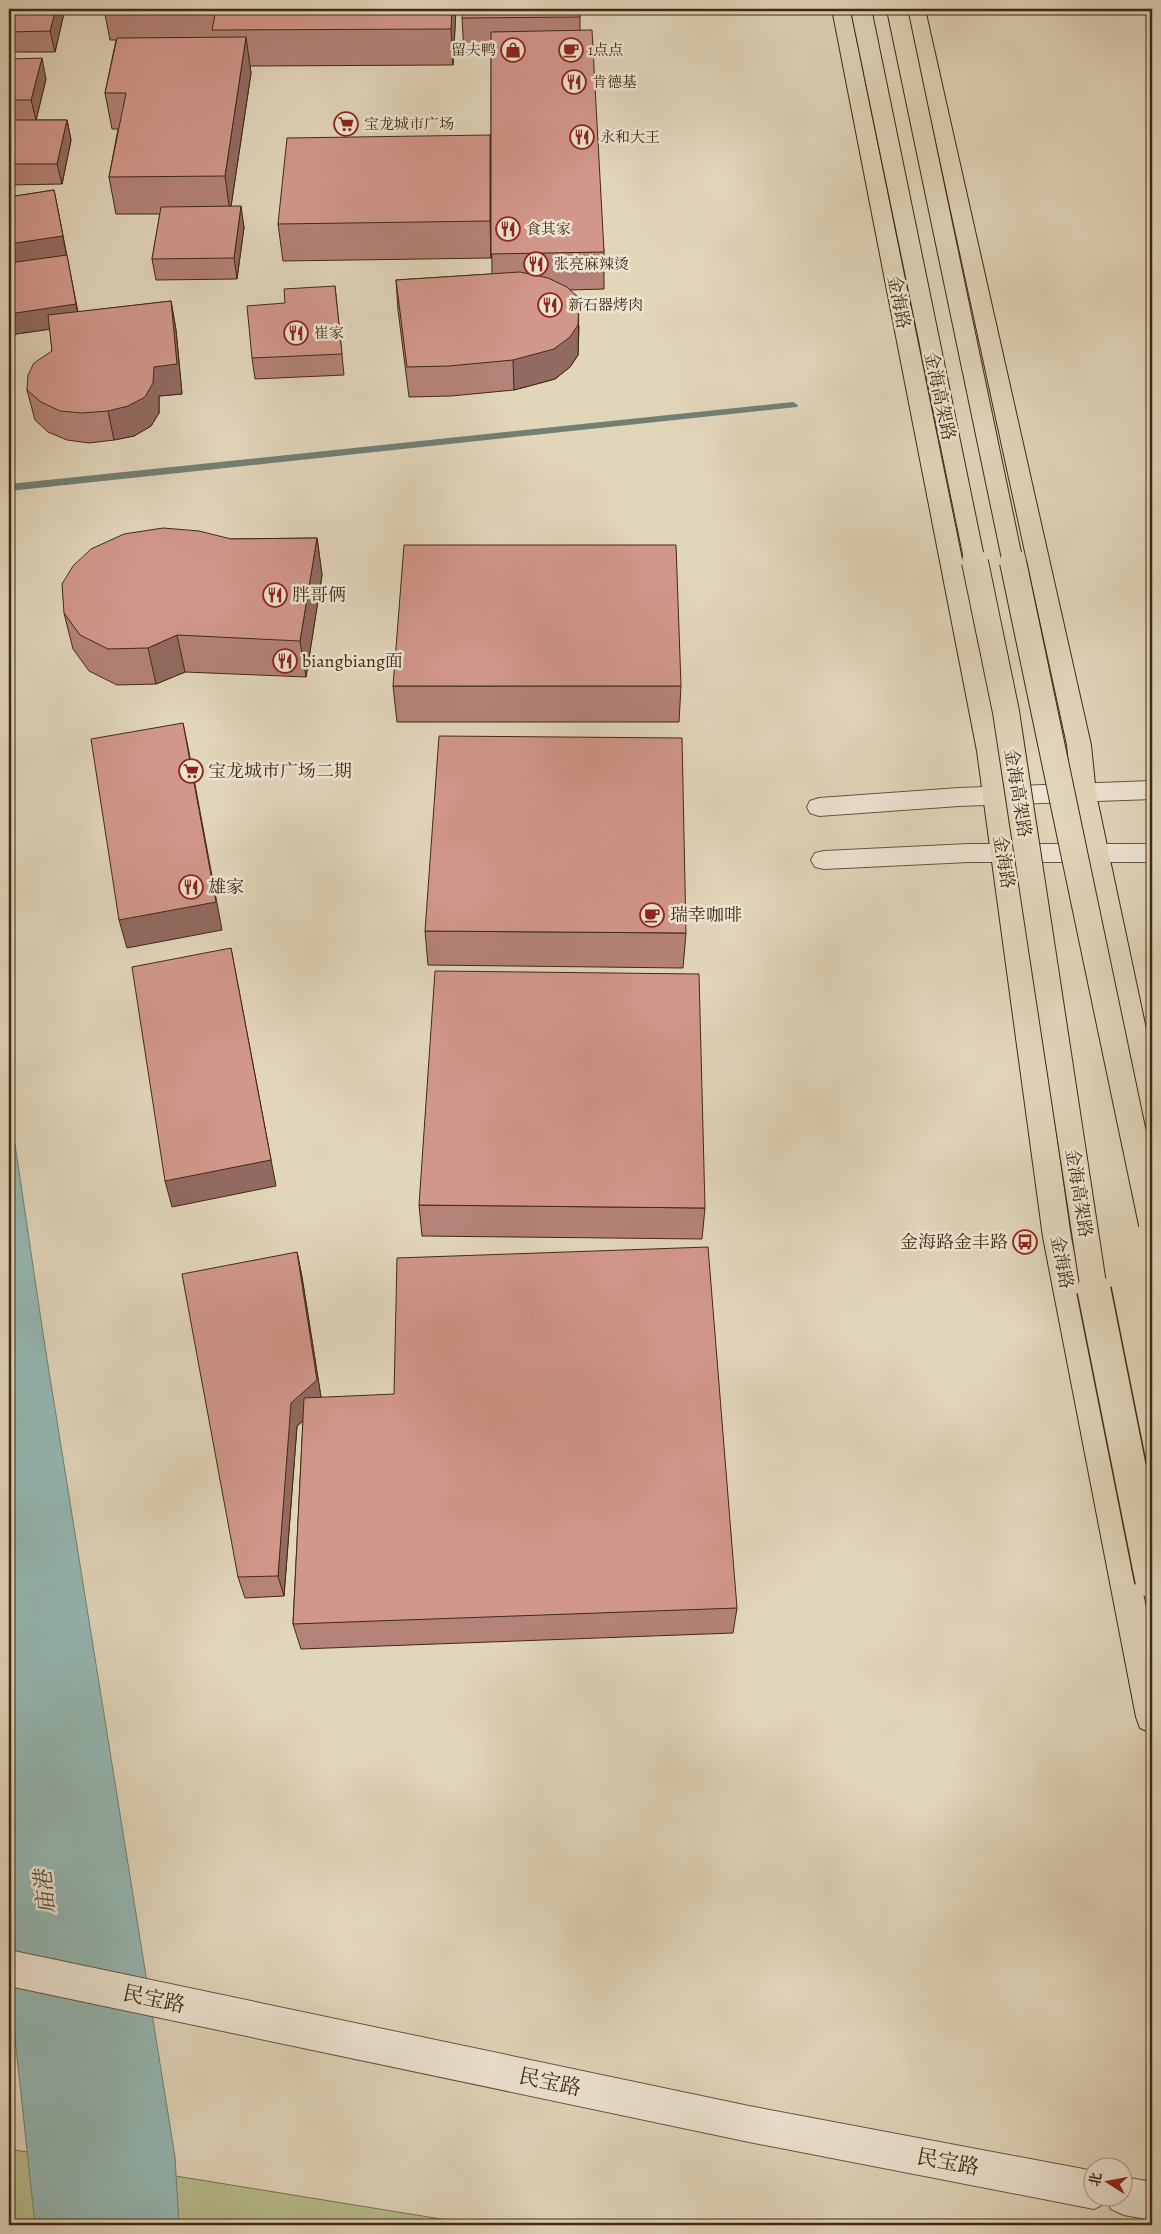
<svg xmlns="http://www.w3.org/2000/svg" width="1161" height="2234" font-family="Alegreya,'Noto Serif SC',serif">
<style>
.green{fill:#b7bc8d;stroke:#7c7250}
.water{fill:#94b8b3;stroke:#737f73}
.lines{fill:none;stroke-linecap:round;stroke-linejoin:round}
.stream{fill:#737f73;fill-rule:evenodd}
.minor-casing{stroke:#69543c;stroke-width:2}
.major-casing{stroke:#412912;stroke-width:2}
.minor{fill:#ece4d2;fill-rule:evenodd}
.major{fill:#e1d5ba;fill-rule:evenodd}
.highway-bridge-far2-casing{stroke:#412912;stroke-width:22;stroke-linecap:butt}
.highway-bridge-far1-casing{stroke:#412912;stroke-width:28;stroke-linecap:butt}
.highway-bridge-casing{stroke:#412912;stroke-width:36;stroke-linecap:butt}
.highway-bridge-far2{stroke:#e1d5ba;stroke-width:20}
.highway-bridge-far1{stroke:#e1d5ba;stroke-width:26}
.highway-bridge{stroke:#e1d5ba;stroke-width:33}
.wall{fill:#b48278;stroke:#412912}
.shaded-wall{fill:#926a61;stroke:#412912}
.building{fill:#d1978b;stroke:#412912}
.labels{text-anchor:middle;stroke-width:5;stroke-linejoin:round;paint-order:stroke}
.far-poi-label{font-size:15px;fill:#412912;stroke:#ece4d2;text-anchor:start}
.street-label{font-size:18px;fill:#412912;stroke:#ece4d2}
.poi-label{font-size:18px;fill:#412912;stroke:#ece4d2;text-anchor:start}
.near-street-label{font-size:21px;fill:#412912;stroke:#ece4d2}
.near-water-label{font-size:22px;font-style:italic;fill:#564d3a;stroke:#ece4d2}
</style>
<rect width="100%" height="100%" fill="#e1d5ba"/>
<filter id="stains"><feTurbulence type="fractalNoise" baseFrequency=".004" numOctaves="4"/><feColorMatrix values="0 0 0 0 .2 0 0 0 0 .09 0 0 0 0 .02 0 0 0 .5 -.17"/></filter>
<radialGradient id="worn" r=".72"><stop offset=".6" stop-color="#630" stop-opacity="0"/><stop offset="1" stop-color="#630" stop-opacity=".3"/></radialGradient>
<polygon class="green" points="9,2149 478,2225 9,2225"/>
<polygon class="water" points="9,1104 44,1340 175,2157 179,2225 35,2225 9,1982"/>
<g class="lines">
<polygon class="stream" points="793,402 798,405 797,407 9,491 9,484"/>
<g class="minor-casing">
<g id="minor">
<polygon points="1152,781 1152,799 959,806 819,816 810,813 807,807 810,801 819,798 959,788"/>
<polygon points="969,844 1152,844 1152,862 969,862 824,869 815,867 811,860 815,853 824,851"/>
<polygon points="9,1950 749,2106 1094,2171 1094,2196 1124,2196 1124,2177 1152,2182 1152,2220 1124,2215 1111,2209 1108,2202 1094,2209 749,2142 9,1986"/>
</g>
</g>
<g class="major-casing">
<g id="major">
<polygon points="832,9 850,9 1001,751 1071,1237 1152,1637 1152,1733 1140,1728 1136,1717 1043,1237 977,751"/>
<polygon points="907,9 925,9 1091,745 1096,794 1152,1057 1152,1131 1142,1128 1138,1120 1072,794 1067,745"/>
</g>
</g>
<use href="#minor" class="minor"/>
<use href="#major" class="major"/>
<g class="highway-bridge-far2-casing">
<g id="highway-bridge-far2">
<polyline points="861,9 975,563"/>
<polyline points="897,9 1013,563"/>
</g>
</g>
<g class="highway-bridge-far1-casing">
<g id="highway-bridge-far1">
<polyline points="975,562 1006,712 1094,1291"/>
<polyline points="1013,562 1152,1224"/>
</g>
</g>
<g class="highway-bridge-casing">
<polyline id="highway-bridge" points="1094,1290 1152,1581"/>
</g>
<use href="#highway-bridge-far2" class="highway-bridge-far2"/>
<use href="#highway-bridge-far1" class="highway-bridge-far1"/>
<use href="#highway-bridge" class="highway-bridge"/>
</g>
<g class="wall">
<polygon points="9,9 63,9 64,13 55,52 9,52"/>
<polygon points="104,9 456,9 453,65 250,66 251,73 231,206 244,227 237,279 156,280 152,259 160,214 116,214 109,177 118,129 112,129 105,93 116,40 110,40"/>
<polygon points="580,9 580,31 604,252 604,289 570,290 579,327 578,355 570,367 555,379 514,390 451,396 409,397 398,310 396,280 492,274 491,196 491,258 283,261 278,224 490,135 491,168 491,54 464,54 462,18"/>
<polygon points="9,59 46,79 36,120 67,120 71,140 62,184 9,185"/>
<polygon points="54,190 78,312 171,301 176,330 182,394 159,396 159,413 151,426 134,436 114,440 89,443 67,440 48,432 35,420 27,390 52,351 50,329 9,335 9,197"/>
<polygon points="335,286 344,375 255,379 252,358 285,303"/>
<polygon points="317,538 322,575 306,677 185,672 156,684 117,685 89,671 73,649 64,613 231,539"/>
<polygon points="393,686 681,686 679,722 397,722"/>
<polygon points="425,931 686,933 683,968 428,965"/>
<polygon points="419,1205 705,1208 702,1239 422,1236"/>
<polygon points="297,1252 302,1277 321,1397 737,1608 733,1633 301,1649 293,1624 303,1421 297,1426 284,1596 245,1598 238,1577"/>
</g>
<g class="shaded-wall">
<polygon points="56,9 63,9 64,13 55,52 50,31"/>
<polygon points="452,9 456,9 453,65 451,29"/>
<polygon points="246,37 251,73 230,213 225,176"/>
<polygon points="42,58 46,79 36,120 31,100"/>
<polygon points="67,120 71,140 62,184 57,164"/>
<polygon points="490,135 491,172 491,258 490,221"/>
<polygon points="54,190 80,325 9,335 9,244"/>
<polygon points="241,206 244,227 237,279 234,258"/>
<polygon points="579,298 578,355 570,367 555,379 514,390 513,360"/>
<polygon points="171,301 176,330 182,394 159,396 159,413 151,426 134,436 114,440 108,411 154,367"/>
<polygon points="317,538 322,575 306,677 300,641"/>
<polygon points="177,635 185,672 156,684 148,648"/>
<polygon points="183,723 189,752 222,930 127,948 119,920"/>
<polygon points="231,948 276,1186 172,1207 165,1181"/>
<polygon points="297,1252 302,1277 322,1404 297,1426 284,1596 278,1576"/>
</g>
<g class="building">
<polygon points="9,9 56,9 50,31 9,32"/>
<polygon points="216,9 452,9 451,29 212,30"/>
<polygon points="462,9 580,9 580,17 462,18"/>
<polygon points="592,30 604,252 491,254 491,32"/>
<polygon points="246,37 225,176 109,177 126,93 105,93 117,38"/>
<polygon points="42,58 31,100 9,100 9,59"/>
<polygon points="9,120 67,120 57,164 9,164"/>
<polygon points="490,135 490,221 278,224 287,138"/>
<polygon points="54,190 63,236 9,244 9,197"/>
<polygon points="241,206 234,258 152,259 161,207"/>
<polygon points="67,255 76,304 9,314 9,263"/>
<polygon points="520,272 548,278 567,287 579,298 578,325 570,337 554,349 513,360 449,366 407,367 396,280"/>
<polygon points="335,286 342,354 252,358 247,306 285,303 284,289"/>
<polygon points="171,301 177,364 154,367 153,383 145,397 128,406 108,411 82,413 60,411 41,402 27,390 28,375 34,363 52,351 48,315"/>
<polygon points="163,528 199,531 231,539 317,538 300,641 177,635 148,648 108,649 80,635 64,613 62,584 73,566 91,549 124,534"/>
<polygon points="404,545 676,545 681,686 393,686"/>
<polygon points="183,723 216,902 119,920 91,739"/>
<polygon points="439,736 682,738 686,933 425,931"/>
<polygon points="231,948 271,1160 165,1181 132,967"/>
<polygon points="435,971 699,974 705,1208 419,1205"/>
<polygon points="708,1247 737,1608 293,1624 304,1398 394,1394 397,1258"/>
<polygon points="297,1252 317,1380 291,1403 278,1576 238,1577 182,1274"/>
</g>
<defs>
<g id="shop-ring" transform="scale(1.25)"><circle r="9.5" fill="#ece4d2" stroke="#8f2418" stroke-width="1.5"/><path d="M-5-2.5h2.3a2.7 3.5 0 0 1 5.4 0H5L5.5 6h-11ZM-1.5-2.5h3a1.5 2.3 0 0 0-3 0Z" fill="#8f2418"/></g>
<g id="cafe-ring" transform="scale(1.25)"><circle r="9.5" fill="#ece4d2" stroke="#8f2418" stroke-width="1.5"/><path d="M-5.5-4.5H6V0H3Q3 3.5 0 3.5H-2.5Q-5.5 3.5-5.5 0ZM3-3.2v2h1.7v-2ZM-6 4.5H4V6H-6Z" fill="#8f2418"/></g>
<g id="restaurant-ring" transform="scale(1.25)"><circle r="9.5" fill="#ece4d2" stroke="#8f2418" stroke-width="1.5"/><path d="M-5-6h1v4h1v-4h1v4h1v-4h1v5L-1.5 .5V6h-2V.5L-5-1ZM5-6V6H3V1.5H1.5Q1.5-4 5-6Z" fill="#8f2418"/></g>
<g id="supermarket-ring" transform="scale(1.25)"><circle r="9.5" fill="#ece4d2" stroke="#8f2418" stroke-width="1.5"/><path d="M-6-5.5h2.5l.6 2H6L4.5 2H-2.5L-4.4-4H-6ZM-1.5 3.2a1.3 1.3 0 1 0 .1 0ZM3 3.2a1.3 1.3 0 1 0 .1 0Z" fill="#8f2418"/></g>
<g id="bus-ring" transform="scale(1.25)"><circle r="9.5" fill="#ece4d2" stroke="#8f2418" stroke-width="1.5"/><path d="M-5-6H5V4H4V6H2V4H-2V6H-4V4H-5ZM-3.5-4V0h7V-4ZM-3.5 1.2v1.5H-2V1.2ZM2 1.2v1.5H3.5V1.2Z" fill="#8f2418"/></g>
</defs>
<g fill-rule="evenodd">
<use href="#shop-ring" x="513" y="50"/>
<use href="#cafe-ring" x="571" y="50"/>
<use href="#restaurant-ring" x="574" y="82"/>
<use href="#supermarket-ring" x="346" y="124"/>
<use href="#restaurant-ring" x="582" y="137"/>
<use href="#restaurant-ring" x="508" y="229"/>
<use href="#restaurant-ring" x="536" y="264"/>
<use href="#restaurant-ring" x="550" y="305"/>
<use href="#restaurant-ring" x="296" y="333"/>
<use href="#restaurant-ring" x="275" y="595"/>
<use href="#restaurant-ring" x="285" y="661"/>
<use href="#supermarket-ring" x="191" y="771"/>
<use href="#restaurant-ring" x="191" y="887"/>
<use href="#cafe-ring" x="652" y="915"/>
<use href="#bus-ring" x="1025" y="1242"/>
</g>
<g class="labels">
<g class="far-poi-label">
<text x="496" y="55" text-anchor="end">留夫鸭</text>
<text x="588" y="55">1点点</text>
<text x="592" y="87">肯德基</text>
<text x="364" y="129">宝龙城市广场</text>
<text x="600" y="142">永和大王</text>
<text x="526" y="234">食其家</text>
<text x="554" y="269">张亮麻辣烫</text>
<text x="568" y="310">新石器烤肉</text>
<text x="314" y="338">崔家</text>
</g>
<g class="street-label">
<text transform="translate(899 302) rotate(79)" y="6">金海路</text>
<text transform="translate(940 396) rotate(78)" y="6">金海高架路</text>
<text transform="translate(1018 793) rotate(81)" y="6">金海高架路</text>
<text transform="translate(1004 862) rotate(81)" y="6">金海路</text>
<text transform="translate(1079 1193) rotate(81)" y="6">金海高架路</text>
<text transform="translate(1062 1262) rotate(79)" y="6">金海路</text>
</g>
<g class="poi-label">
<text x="292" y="601">胖哥俩</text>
<text x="302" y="667">biangbiang面</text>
<text x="208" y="777">宝龙城市广场二期</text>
<text x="208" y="893">雄家</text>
<text x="670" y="921">瑞幸咖啡</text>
<text x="1008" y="1248" text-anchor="end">金海路金丰路</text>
</g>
<g class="near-street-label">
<text transform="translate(154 1999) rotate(12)" y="7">民宝路</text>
<text transform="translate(550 2082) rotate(12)" y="7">民宝路</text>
<text transform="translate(948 2162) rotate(11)" y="7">民宝路</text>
</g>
<g class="near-water-label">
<text transform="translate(44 1892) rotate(-96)" y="8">庙港</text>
</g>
</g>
<rect width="1161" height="2234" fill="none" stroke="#e1d5ba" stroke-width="30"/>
<rect x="10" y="10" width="1141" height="2214" fill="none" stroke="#412912" stroke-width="2.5"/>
<rect x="15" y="15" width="1131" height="2204" fill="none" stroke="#412912"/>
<g transform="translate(1108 2182) rotate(281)"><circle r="24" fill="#ece4d2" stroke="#a89985"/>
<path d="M0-4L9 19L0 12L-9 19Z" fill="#8f2418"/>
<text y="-8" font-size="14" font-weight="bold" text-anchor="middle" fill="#412912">北</text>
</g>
<rect width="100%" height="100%" filter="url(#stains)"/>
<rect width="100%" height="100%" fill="url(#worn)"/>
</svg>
